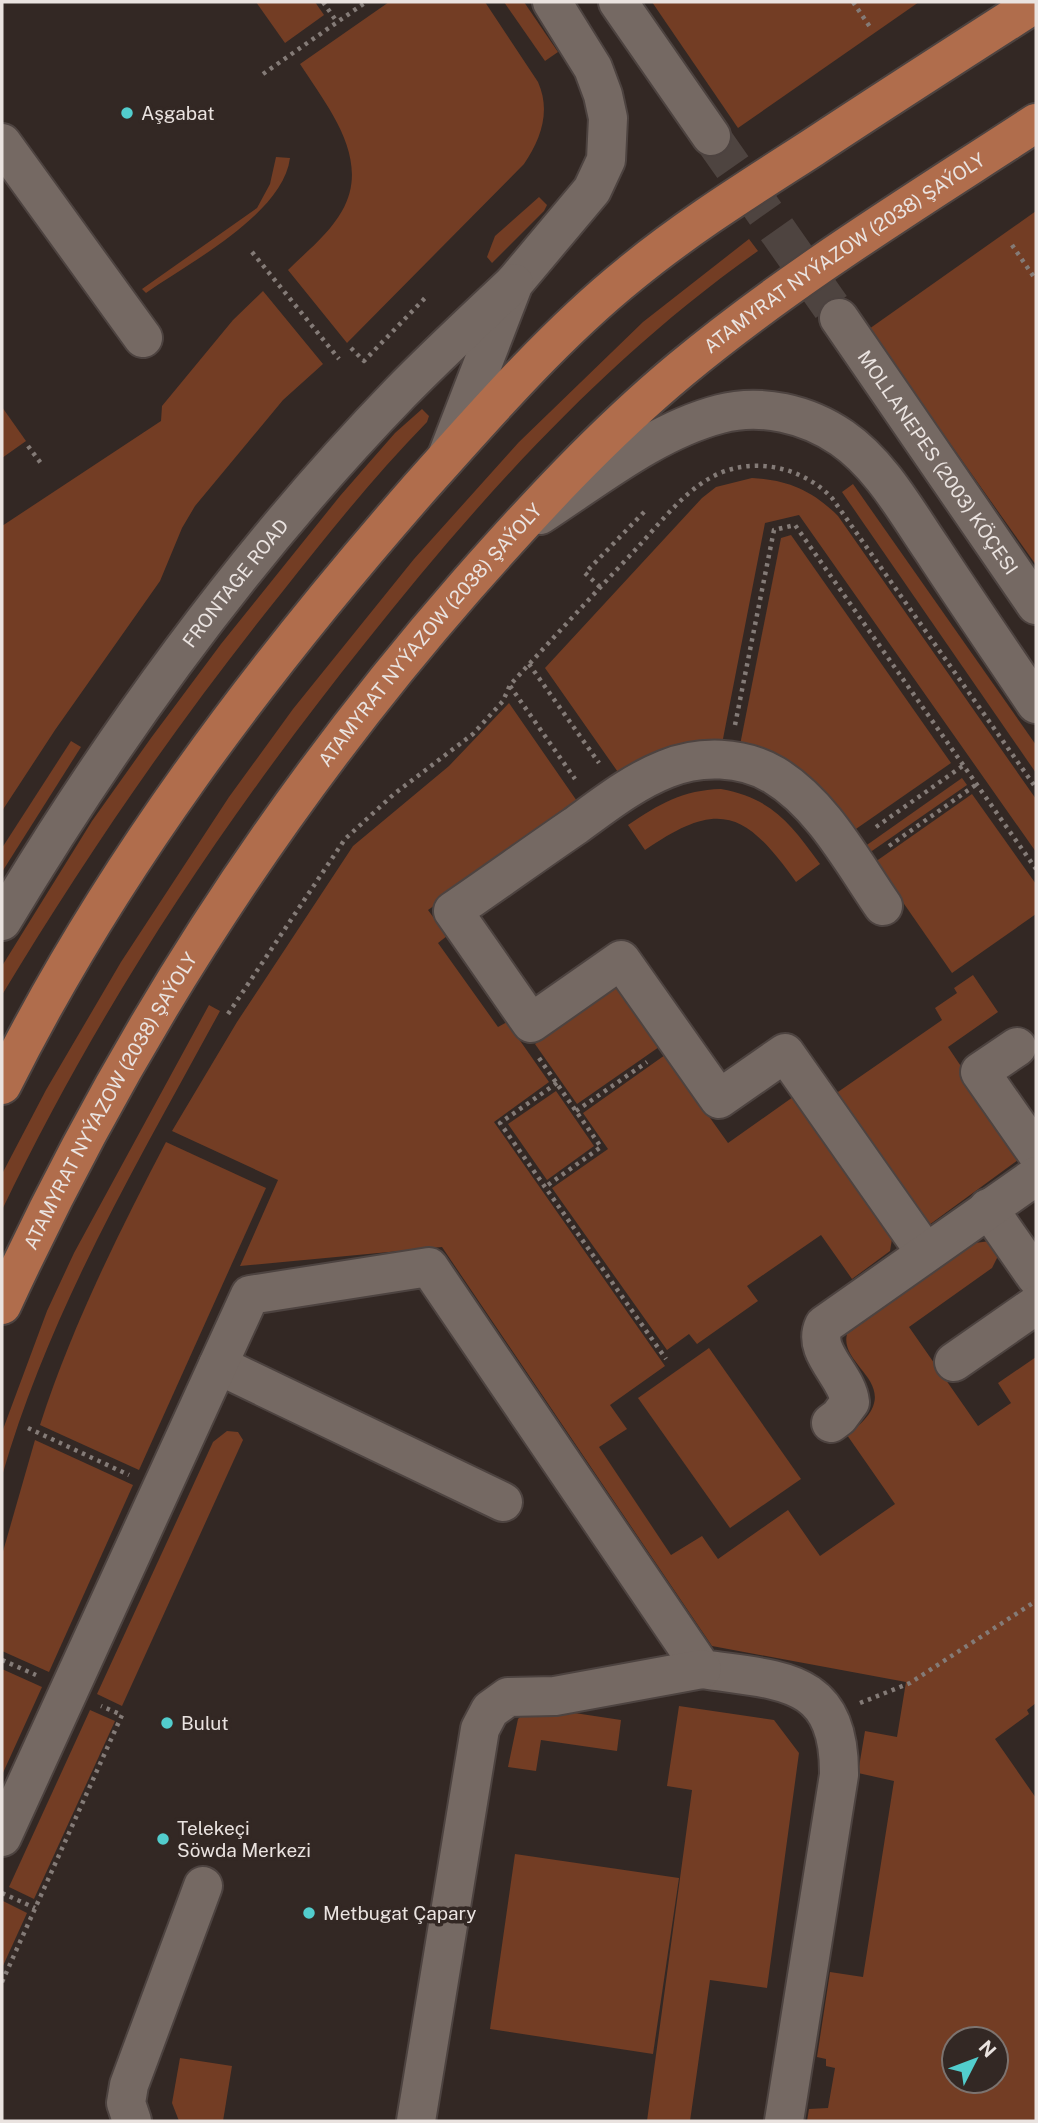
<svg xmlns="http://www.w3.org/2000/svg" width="1038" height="2123" font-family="'Public Sans',sans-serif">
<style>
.green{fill:#733d24;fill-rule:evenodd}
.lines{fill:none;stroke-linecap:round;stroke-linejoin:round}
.minor-tunnel{stroke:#4e4440;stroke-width:38;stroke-dasharray:38 19;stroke-linecap:butt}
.minor-casing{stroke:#4d4340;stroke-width:42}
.major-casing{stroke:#4d4340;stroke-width:42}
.path{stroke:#847b77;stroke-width:4.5;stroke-dasharray:3.5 5;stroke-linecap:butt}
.minor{stroke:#756963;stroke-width:38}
.major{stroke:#b06d4c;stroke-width:38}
.poi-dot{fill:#52cdcd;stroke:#332824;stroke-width:2.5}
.labels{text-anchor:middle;stroke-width:7;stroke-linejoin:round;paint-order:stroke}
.poi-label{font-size:19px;fill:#eae3e0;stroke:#332824;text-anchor:start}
.street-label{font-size:19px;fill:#eae3e0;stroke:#332824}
</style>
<rect width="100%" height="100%" fill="#332824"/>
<g class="green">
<polygon points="256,2 315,2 324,15 285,43"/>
<path d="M389 2H485L538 82C551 111 541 139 524 164L347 343 288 270C306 252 329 234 342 211 372 159 327 106 300 64Z"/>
<polygon points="504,2 524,2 558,52 545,61"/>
<polygon points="652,2 919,2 738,128"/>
<path d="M276 157 290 158C283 214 190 262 146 293L142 289 257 208 270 184Z"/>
<polygon points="539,197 547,205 544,211 492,263 487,257 495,236"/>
<polygon points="1036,211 1036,565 869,329"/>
<path d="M749 239 758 251C607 357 479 499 365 643 225 818 99 1007 2 1210V1174L46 1090 121 962 229 797 293 709 414 559 519 442 643 322Z"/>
<polygon points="263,291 323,364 283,400 195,506 182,528 160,581 55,730 2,811 2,526 161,421 162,406 233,320"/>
<polygon points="2,407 26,441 2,458"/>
<path d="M422 409 429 416 427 422C375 475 329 533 283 591 179 720 87 854 2 995V966L92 821 151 738 221 644 340 496 395 433Z"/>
<path d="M752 478C787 480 812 490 838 516L1036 799V852L799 515 765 523 722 744 620 775 545 668 702 498 716 487Z"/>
<polygon points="853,484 1036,745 1036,773 842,492"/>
<polygon points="791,535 951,763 853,831 740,745 781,538"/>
<path d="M509 703 579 804 428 910 447 936 438 943 498 1027 507 1022 549 1082 494 1122 665 1366 610 1405 627 1429 599 1447 671 1555 702 1536 718 1559 788 1510 820 1556 895 1504 847 1435C914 1386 838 1369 847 1334L975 1243 990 1241 999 1254 992 1268 909 1327 978 1426 1011 1403 998 1383 1036 1357V1703L1027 1710 1029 1714 995 1739 1036 1798V2121H807L809 2109 828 2108 835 2068 826 2066V2059L817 2057 830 1972 863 1977 894 1781 858 1773 865 1731 897 1737 906 1682 712 1646 442 1247 240 1266 278 1180 172 1131 237 1022 353 846 449 766ZM954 2039H996V2081H954Z"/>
<polygon points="71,741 81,747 2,872 2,848"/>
<polygon points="962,778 967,785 869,853 864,847"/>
<path d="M721 789C773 799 790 823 820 864L796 882C746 812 720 798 645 850L628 825C659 804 683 790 721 789Z"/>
<polygon points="972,794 1036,884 1036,914 952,973 875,862"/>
<polygon points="973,975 998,1012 948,1047 1022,1157 929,1225 835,1094 942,1020 935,1008 957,993 954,988"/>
<polygon points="617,986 659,1047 577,1104 535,1044"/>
<path d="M209 1005 220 1011C138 1162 50 1309 2 1476V1432L47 1311 74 1253Z"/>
<polygon points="665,1055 728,1143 793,1097 888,1233 892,1239 890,1251 852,1279 821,1235 747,1286 758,1301 697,1344 689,1334 667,1350 552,1188 608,1149 583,1113"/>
<polygon points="556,1091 594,1146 547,1180 508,1124"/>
<path d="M166 1142 266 1188 139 1470 40 1425C72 1326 118 1234 166 1142Z"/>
<polygon points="709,1348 801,1479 730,1528 638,1398"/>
<polygon points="227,1431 238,1432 243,1440 122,1706 97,1694 213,1442"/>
<polygon points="35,1440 133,1485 49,1672 2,1651 2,1555"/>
<polygon points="2,1669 42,1687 2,1775"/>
<polygon points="679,1706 774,1720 799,1753 767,1988 710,1980 690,2121 647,2121 692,1790 667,1786"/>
<polygon points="548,1709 621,1720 617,1751 541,1740 536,1771 508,1767 518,1719 523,1714"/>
<polygon points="90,1710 115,1721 34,1899 9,1887"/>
<polygon points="515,1854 679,1878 653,2054 490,2029"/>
<polygon points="3,1901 27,1913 2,1968 2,1904"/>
<polygon points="180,2058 232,2066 223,2121 179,2121 172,2103"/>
</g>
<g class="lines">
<polyline class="minor-tunnel" points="711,136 839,318"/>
<g class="minor-casing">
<g id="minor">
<polyline points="618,2 711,136"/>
<polyline points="2,143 143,338"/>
<path id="s1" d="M839 318 1036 605"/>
<polyline points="447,456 514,283 592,190 606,160 608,118 603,95 593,68 552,2"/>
<path d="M540 515C597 478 655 431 720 414 761 403 807 414 842 438 881 465 906 511 932 549 966 601 1001 652 1036 704"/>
<path d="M883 906C852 861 822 804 774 775 742 756 700 755 666 769 633 782 604 805 575 826 534 854 494 883 453 911L531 1023 621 960 719 1099 785 1053 925 1252"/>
<path id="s2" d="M2 921C115 733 247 551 400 393 437 355 476 319 514 283"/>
<polyline points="1017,1047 980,1072 1036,1152"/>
<polyline points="988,1208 1036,1277"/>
<polyline points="954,1362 1036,1305"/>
<polyline points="218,1365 503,1502"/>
<path d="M831 1423 839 1417 850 1402C847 1375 811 1352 824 1325L1036 1176"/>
<path d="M2 1837 250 1295 429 1267 702 1669C780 1681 840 1676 839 1775L784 2121"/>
<polyline points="132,2121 126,2103 129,2085 203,1886"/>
<polyline points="416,2121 480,1729 490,1710 508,1697 555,1696 702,1669"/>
</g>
</g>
<g class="major-casing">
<g id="major">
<path d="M2 1085C110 869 258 673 416 492 482 418 553 336 630 274 687 227 750 188 812 148 886 99 961 51 1036 3"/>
<path id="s3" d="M2 1305C122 1045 277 802 466 586 533 510 602 435 680 370 792 277 915 202 1036 123"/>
</g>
</g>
<g class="path">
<polyline points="323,2 337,22"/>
<polyline points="853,2 870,27"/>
<polyline points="263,74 366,2"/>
<polyline points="1012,245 1036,280"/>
<polyline points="252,252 339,359"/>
<polyline points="351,348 364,361 426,297"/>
<polyline points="28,446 43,466"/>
<polyline points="600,587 585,573 646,510"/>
<polyline points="529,664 599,763"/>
<polyline points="510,686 575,779"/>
<polyline points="735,725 774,530 795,525 1036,869"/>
<polyline points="876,827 964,765"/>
<polyline points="889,846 977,784"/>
<path d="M228 1014 345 839 394 794 473 734 503 701 510 685C552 639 594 594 637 548 659 524 682 494 710 478 750 455 802 466 832 498L1036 788"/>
<polyline points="539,1058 601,1147 545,1187"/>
<polyline points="557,1083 500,1123 666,1359"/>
<polyline points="576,1111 647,1062"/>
<polyline points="28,1428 129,1475"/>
<polyline points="2,1660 36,1675"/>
<polyline points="860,1703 910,1683 1036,1601"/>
<polyline points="2,1893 35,1908"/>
<polyline points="2,1982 122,1715 101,1706"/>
</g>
<use href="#minor" class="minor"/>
<use href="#major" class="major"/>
</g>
<g class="poi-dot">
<circle cx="127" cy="113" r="7"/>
<circle cx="167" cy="1723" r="7"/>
<circle cx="163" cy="1839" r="7"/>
<circle cx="309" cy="1913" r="7"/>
</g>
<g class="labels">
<g class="poi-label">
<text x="141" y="120">Aşgabat</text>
<text x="181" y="1730">Bulut</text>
<text x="177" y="1835">Telekeçi<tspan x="177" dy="22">Söwda Merkezi</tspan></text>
<text x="323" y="1920">Metbugat Çapary</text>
</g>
<g class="street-label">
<text dy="7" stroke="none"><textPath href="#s3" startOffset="1365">ATAMYRAT NYÝAZOW (2038) ŞAÝOLY</textPath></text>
<text dy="7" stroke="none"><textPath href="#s1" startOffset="175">MOLLANEPES (2003) KÖÇESI</textPath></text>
<text dy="7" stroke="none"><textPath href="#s2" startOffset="411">FRONTAGE ROAD</textPath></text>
<text dy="7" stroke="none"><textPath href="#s3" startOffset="798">ATAMYRAT NYÝAZOW (2038) ŞAÝOLY</textPath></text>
<text dy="7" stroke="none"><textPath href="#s3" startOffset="231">ATAMYRAT NYÝAZOW (2038) ŞAÝOLY</textPath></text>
</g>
</g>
<rect width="1038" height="2123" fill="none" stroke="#eae3e0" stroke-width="7"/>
<g transform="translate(975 2060) rotate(48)"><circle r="33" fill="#332824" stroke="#7c736f" stroke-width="2"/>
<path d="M0-5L12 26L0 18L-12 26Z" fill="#52cdcd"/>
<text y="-10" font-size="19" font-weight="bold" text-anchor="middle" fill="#eae3e0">N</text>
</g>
</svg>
